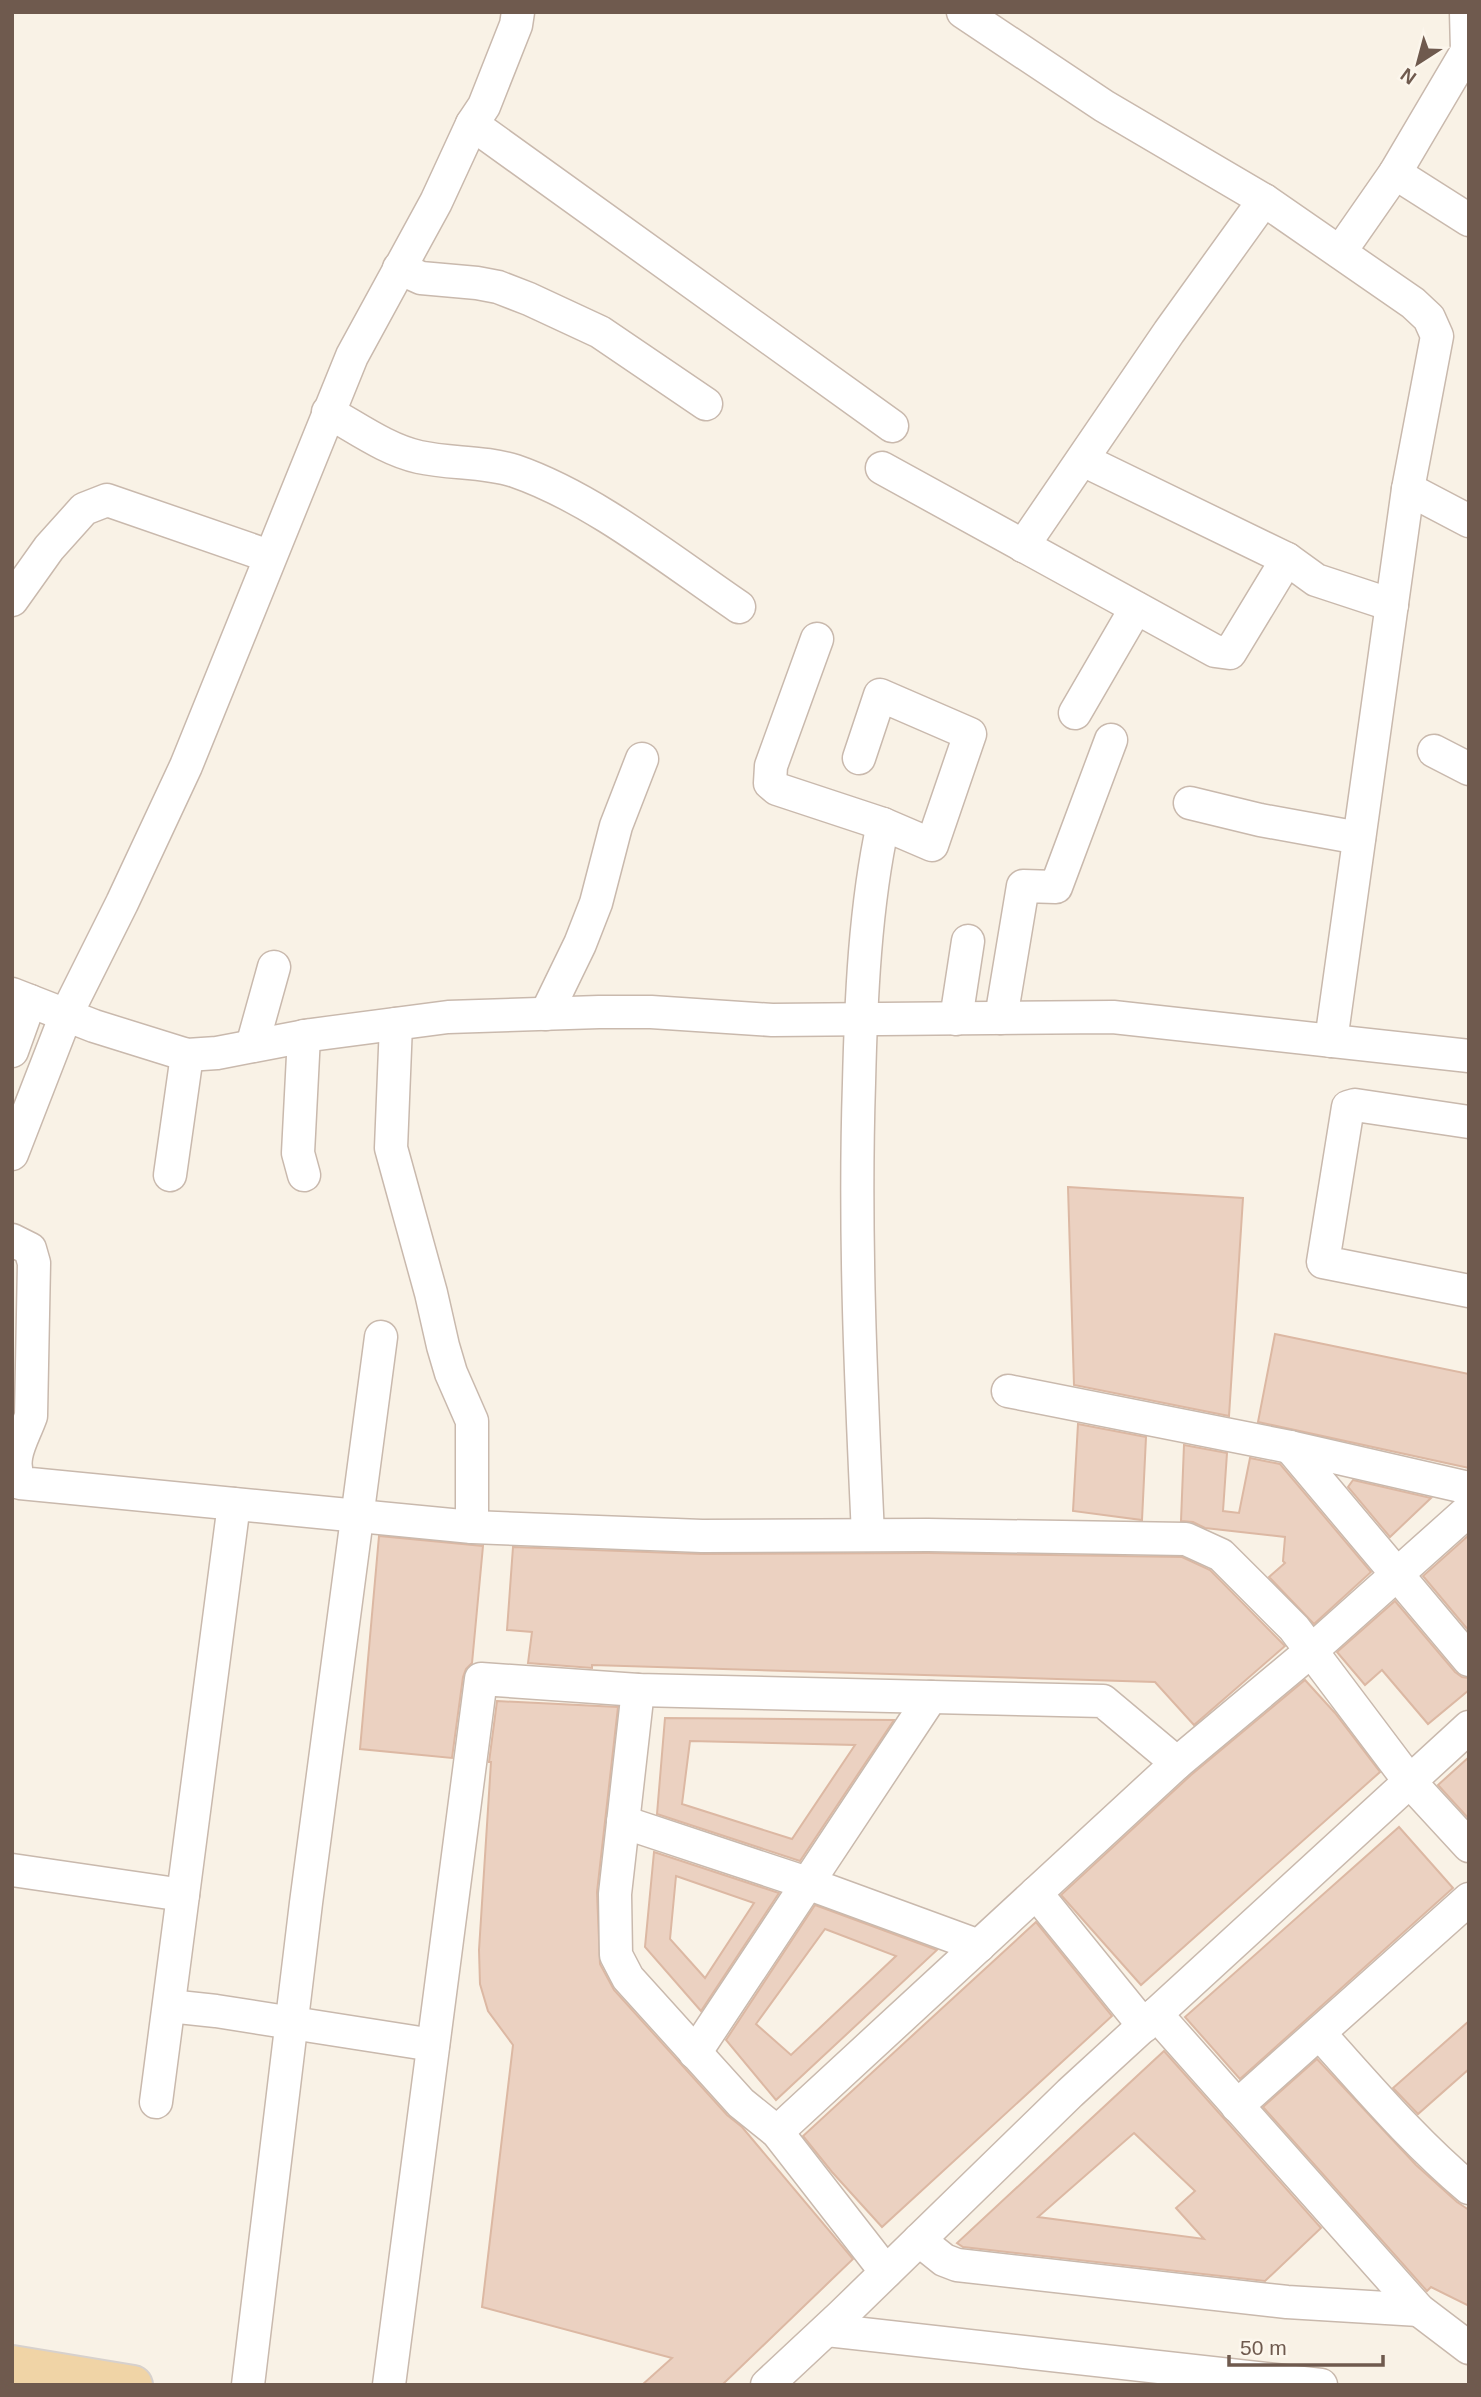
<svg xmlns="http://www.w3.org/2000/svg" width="1481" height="2397" font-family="Helvetica,sans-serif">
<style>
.building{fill:#ebd1c1;stroke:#dcb8a3;stroke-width:2;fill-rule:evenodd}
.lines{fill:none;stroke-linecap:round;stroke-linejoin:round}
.minor-casing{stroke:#c9b9ad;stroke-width:35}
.major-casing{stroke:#d7d1cd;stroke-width:42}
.minor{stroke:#fff;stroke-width:32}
.major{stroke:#f0d4a6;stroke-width:38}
</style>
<rect width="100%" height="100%" fill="#f9f2e6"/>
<g class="building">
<polygon points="1068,1187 1243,1198 1229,1416 1074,1385"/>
<polygon points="1275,1334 1469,1374 1469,1468 1258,1422"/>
<polygon points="1078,1424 1146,1437 1142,1520 1073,1511"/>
<polygon points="1184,1445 1227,1453 1223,1511 1239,1513 1250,1458 1280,1464 1371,1572 1314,1624 1269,1577 1285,1563 1283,1561 1285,1537 1205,1528 1193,1522 1181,1521"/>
<polygon points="1353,1480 1431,1498 1390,1537 1348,1487"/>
<polygon points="1469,1535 1469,1631 1423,1576"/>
<polygon points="379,1536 483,1546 472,1663 466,1669 463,1677 452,1758 360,1749"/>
<polygon points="513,1547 701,1554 928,1553 1182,1557 1210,1570 1285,1646 1194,1725 1155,1682 592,1665 592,1668 528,1663 532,1632 507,1630"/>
<polygon points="1395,1601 1455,1672 1462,1677 1469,1678 1469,1690 1428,1724 1382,1670 1365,1685 1337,1652"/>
<polygon points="1305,1680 1335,1713 1380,1772 1141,1985 1061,1895 1191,1775"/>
<polygon points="497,1701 618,1707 597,1892 600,1964 614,1990 727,2115 742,2127 853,2259 722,2385 642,2385 672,2358 482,2307 513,2045 488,2011 480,1984 479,1950 491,1762 489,1762"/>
<path d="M665 1718 894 1720 800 1861 657 1814ZM690 1741 855 1745 792 1839 682 1804Z"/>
<polygon points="1469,1757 1469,1819 1438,1785"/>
<polygon points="1399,1827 1453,1888 1240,2079 1185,2017"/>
<path d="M654 1852 779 1893 701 2011 645 1947ZM676 1876 754 1903 705 1978 670 1939Z"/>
<path d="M815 1905 937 1950 776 2100 726 2040ZM825 1929 896 1956 791 2055 756 2024Z"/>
<polygon points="1036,1922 1112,2016 882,2227 832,2172 803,2136"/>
<polygon points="1469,2021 1469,2069 1418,2114 1393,2088"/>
<path d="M1164 2051 1321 2228 1265 2281 963 2247 957 2243ZM1134 2133 1195 2191 1176 2208 1204 2239 1038 2217Z"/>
<polygon points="1317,2059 1416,2165 1457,2202 1469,2210 1469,2306 1431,2287 1427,2291 1263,2107"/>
</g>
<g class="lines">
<g class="minor-casing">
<g id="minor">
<polyline points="963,12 1104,106 1264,200 1413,303 1429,318 1437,336 1408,489 1331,1041"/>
<polyline points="472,124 892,426"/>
<polyline points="1395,173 1469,220"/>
<polyline points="1340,252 1395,173 1467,51 1466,12"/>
<polyline points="399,268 421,278 477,283 498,287 529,299 600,332 706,404"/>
<path d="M328 412C357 428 387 450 419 457 451 464 484 461 515 471 593 498 670 560 739 607"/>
<polyline points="1083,460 1287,559 1316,580 1392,605"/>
<polyline points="882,468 1215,651 1230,653 1287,559"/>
<polyline points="1408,489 1469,521"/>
<polyline points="1023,546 1169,332 1264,200"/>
<polyline points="12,600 49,548 84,509 107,500 269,556"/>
<polyline points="817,639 771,766 770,783 777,789 883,824 932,845 970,734 880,695 859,758"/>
<polyline points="1075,713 1136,608"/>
<polyline points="1434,751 1469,769"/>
<polyline points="1190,803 1260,820 1359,838"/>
<polyline points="12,994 94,1026 187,1055 217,1053 311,1035 448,1017 599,1012 651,1012 772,1020 1113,1017 1469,1056"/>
<polyline points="546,1014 580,944 596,903 616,826 642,759"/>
<polyline points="1001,1018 1023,886 1056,887 1111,740"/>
<polyline points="956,1019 968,941"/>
<polyline points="396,1024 391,1148 431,1293 443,1346 451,1373 472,1421 472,1527"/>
<polyline points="304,1036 298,1153 304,1175"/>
<polyline points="252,1046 274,967"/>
<polyline points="12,1051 30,1001"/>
<polyline points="1469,1122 1355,1105 1348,1107 1323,1262 1469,1291"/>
<polyline points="12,1154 66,1015 122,903 186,766 352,356 436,202 472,124 484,106 516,25 518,12"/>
<polyline points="170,1175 187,1055"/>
<path d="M12 1240 30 1249 34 1263 31 1416C23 1439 8 1458 20 1483L472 1527 702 1536 928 1535 1186 1539 1221 1555 1294 1628 1410 1782 1469 1846"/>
<polyline points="1008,1391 1290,1447 1469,1488"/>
<polyline points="1290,1447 1469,1660"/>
<path d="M868 1535C861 1385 854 1234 859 1083 861 999 865 906 883 824"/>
<polyline points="638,1690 615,1894 616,1955 628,1978 741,2103 777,2132 886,2272"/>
<polyline points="623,1822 807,1883 979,1946"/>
<polyline points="12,1870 183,1895"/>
<polyline points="1036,1893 1144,2026"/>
<polyline points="169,2006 216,2011 433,2045"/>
<polyline points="1156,2014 1419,2310 1469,2348"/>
<path d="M1319 2033C1367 2086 1414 2142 1469 2188"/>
<polyline points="695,2053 931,1697"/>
<polyline points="156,2102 234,1504"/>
<polyline points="1237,2106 1469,1899"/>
<polyline points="777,2132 1177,1763 1311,1651 1469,1510"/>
<polyline points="919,2240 944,2260 957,2265 1287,2302 1419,2310"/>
<polyline points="827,2330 1321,2385"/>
<polyline points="248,2385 306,1903 381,1337"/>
<polyline points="389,2385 481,1679 638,1690 1103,1701 1177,1763"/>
<polyline points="767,2385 842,2315 1070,2093 1469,1727"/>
</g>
</g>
<g class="major-casing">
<polyline id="major" points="12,2365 133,2385"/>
</g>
<use href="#minor" class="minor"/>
<use href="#major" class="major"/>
</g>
<rect width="1481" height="2397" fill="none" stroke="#6f5a4e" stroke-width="28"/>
<g transform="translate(1418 63) rotate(216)" stroke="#fcf6ec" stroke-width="5" paint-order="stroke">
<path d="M0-5L12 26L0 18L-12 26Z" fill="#6f5a4e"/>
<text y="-10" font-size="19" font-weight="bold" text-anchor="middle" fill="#6f5a4e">N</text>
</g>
<path d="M1229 2355v10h154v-10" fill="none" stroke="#6f5a4e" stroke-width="3.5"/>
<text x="1240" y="2355" font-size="21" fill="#6f5a4e" stroke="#fcf6ec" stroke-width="5" paint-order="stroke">50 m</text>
</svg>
